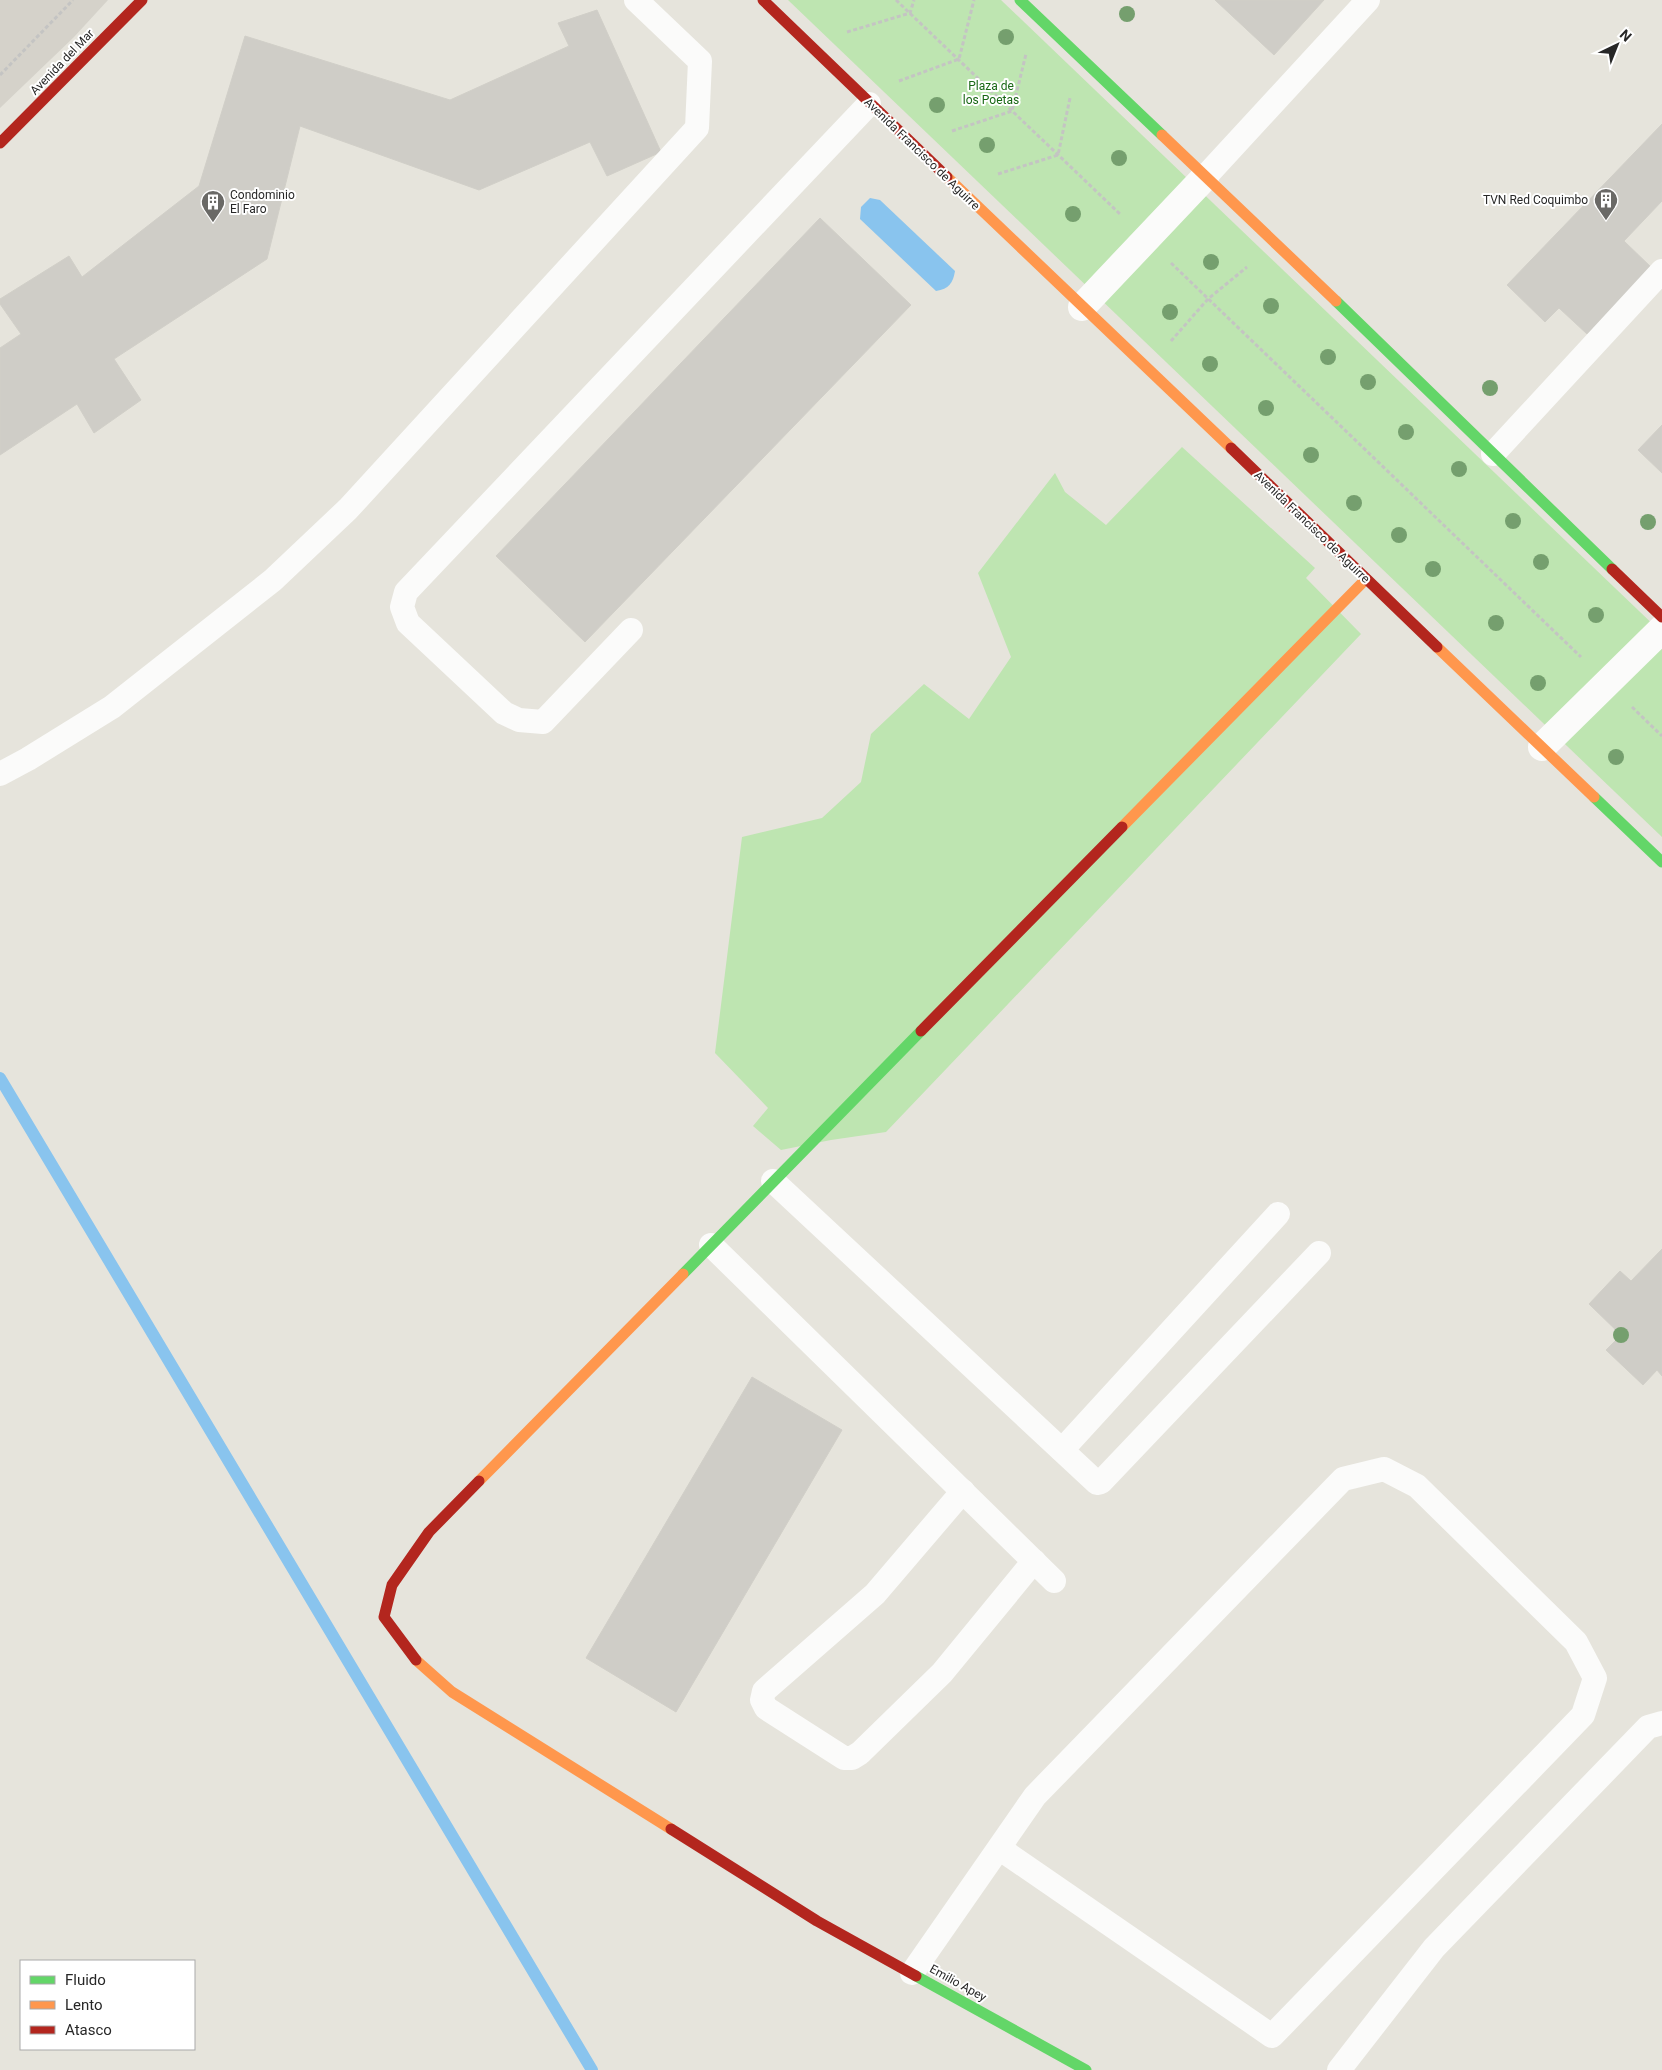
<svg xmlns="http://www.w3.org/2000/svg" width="1662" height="2070" font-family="Roboto,sans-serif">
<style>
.green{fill:#bee5b1}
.plaza{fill:#d5d2ca}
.water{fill:#89c4ee}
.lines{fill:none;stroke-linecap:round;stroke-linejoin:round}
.stream{stroke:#89c4ee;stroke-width:12}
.building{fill:#cfcdc7;stroke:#d1cfc8}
.path{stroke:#c4c4c3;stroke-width:3;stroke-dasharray:4 2.5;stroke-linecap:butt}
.lane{stroke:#fbfbfa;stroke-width:24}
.street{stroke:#fbfbfa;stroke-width:28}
.fast{stroke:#63d668;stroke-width:11}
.slow{stroke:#ff974d;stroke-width:11}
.jam{stroke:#b3261e;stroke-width:11}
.tree{fill:#759f6e}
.labels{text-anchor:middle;stroke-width:4;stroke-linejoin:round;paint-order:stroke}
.street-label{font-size:12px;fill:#272727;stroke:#fff}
.park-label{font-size:12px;fill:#186714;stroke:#fff}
.poi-label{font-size:12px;fill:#272727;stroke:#fff;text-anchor:start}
</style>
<rect width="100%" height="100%" fill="#e6e4dc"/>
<g class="green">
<polygon points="788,0 1001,0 1662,633 1662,837"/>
<polygon points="1182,447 1315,568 1306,578 1361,634 886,1132 831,1140 781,1150 753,1126 768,1108 715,1053 742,837 822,818 861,782 871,734 924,684 969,719 1011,657 978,573 1055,473 1065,492 1106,525"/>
</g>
<polygon class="plaza" points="0,0 108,0 74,37 0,108"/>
<path class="water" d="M870 198 880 200 955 271C953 283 949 289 936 291L860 219 861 207Z"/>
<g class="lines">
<polyline class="stream" points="0,1078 592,2070"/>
</g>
<g class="building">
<polygon points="1215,0 1324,0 1274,55"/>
<polygon points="597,10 661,152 607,176 590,142 479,190 300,126 267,259 114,359 141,400 94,433 77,404 0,455 0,348 21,334 0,304 0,299 69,256 82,277 199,186 245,36 450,100 569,46 558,23"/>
<polygon points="1662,124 1662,201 1624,241 1652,268 1587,334 1559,308 1545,322 1507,285"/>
<polygon points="820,218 911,305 585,642 496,556"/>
<polygon points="1662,425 1662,473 1638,450"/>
<polygon points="1662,1249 1662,1376 1657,1370 1643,1385 1606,1350 1621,1335 1589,1304 1620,1271 1631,1281"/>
<polygon points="752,1377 842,1430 676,1712 586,1658"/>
</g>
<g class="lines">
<g class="path">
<polyline points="896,0 1120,214"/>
<polyline points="847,32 910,13 914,0"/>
<polyline points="0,75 73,0"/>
<polyline points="899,81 959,59 974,0"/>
<polyline points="952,131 1012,111 1026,54"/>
<polyline points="998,174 1058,155 1070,98"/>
<polyline points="1171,263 1581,657"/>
<polyline points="1171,341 1208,299 1247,267"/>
<polyline points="1632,707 1662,736"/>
</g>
<g class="lane">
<polyline points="1205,177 1368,0"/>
<polyline points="1493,454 1662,271"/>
<polyline points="631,630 543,722 519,720 504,713 408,623 402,607 406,592 869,104"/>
<polyline points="0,774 28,759 112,707 273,580 348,509 697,128 700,61 636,0"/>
<polyline points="773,1181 1097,1483 1101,1482 1319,1253"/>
<polyline points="711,1245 1054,1581"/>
<polyline points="1062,1450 1278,1214"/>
<polyline points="963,1491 875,1594 764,1691 762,1700 766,1708 844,1758 852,1758 860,1753 942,1673 1034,1561"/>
<polyline points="912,1973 1035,1796 1343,1479 1384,1469 1417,1486 1576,1642 1595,1678 1583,1715 1272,2036 999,1848"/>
<polyline points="1339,2070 1434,1948 1648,1727 1662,1723"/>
</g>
<g class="street">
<polyline points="1082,307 1205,177"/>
<polyline points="1542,747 1662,629"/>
</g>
<g class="fast">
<polyline points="1020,0 1162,135"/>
<polyline points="1336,301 1612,569"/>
<polyline points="1594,797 1662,862"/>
<polyline points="683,1274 921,1031"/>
<polyline points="916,1976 1086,2070"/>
</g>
<g class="slow">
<polyline points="1162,135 1336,301"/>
<polyline points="947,177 1231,448"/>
<polyline points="1437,647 1594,797"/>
<polyline points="1122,827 1366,579"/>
<polyline points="479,1481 683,1274"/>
<polyline points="416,1660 452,1692 671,1829"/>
</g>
<g class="jam">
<polyline points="763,0 947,177"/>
<polyline points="0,143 142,0"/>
<polyline points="1231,448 1437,647"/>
<polyline points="1612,569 1662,617"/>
<polyline points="921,1031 1122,827"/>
<polyline points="416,1660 384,1617 392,1585 429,1532 479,1481"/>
<polyline points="671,1829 817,1921 916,1976"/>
</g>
</g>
<g class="tree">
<circle cx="1127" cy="14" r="8"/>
<circle cx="1006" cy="37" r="8"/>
<circle cx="937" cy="105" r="8"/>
<circle cx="987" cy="145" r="8"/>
<circle cx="1119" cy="158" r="8"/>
<circle cx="1073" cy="214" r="8"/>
<circle cx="1211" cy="262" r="8"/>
<circle cx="1271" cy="306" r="8"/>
<circle cx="1170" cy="312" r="8"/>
<circle cx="1328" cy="357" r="8"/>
<circle cx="1210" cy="364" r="8"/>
<circle cx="1368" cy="382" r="8"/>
<circle cx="1490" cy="388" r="8"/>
<circle cx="1266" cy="408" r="8"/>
<circle cx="1406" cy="432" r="8"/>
<circle cx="1311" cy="455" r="8"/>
<circle cx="1459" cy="469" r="8"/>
<circle cx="1354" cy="503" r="8"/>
<circle cx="1513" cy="521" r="8"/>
<circle cx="1648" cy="522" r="8"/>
<circle cx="1399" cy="535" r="8"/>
<circle cx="1541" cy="562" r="8"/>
<circle cx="1433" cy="569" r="8"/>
<circle cx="1596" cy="615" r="8"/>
<circle cx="1496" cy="623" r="8"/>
<circle cx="1538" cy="683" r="8"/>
<circle cx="1616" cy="757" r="8"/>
<circle cx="1621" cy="1335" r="8"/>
</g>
<defs>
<g id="building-pin" transform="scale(1.25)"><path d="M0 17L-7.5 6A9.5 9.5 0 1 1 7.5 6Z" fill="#6a6966" stroke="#fff"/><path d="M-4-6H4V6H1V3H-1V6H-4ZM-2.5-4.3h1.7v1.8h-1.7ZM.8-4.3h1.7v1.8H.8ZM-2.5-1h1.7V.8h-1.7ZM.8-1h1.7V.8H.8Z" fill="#fff"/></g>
</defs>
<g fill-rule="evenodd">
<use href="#building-pin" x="1606" y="200"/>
<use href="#building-pin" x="213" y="202"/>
</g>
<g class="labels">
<g class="street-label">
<text transform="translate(62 62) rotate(-46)" y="4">Avenida del Mar</text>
<text transform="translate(922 154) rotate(44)" y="4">Avenida Francisco de Aguirre</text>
<text transform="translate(1312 527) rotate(44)" y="4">Avenida Francisco de Aguirre</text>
<text transform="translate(958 1983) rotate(29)" y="4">Emilio Apey</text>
</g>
<g class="park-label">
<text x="991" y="90">Plaza de<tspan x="991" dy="14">los Poetas</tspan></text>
</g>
<g class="poi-label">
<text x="230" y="199">Condominio<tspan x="230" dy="14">El Faro</tspan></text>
<text x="1588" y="204" text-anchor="end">TVN Red Coquimbo</text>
</g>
</g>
<rect x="20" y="1960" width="175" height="90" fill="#ffffff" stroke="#a9a9a9"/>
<rect x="30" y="1976" width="25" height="8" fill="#63d668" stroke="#a9a9a9"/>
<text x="65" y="1985" font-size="15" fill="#272727">Fluido</text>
<rect x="30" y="2001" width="25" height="8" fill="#ff974d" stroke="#a9a9a9"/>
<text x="65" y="2010" font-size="15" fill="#272727">Lento</text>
<rect x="30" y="2026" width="25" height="8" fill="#b3261e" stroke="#a9a9a9"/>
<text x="65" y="2035" font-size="15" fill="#272727">Atasco</text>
<g transform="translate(1617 45) rotate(43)" stroke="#ffffff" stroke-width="4" paint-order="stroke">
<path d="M0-4L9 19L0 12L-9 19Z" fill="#272727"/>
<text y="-8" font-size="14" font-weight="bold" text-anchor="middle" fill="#272727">N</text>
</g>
</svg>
